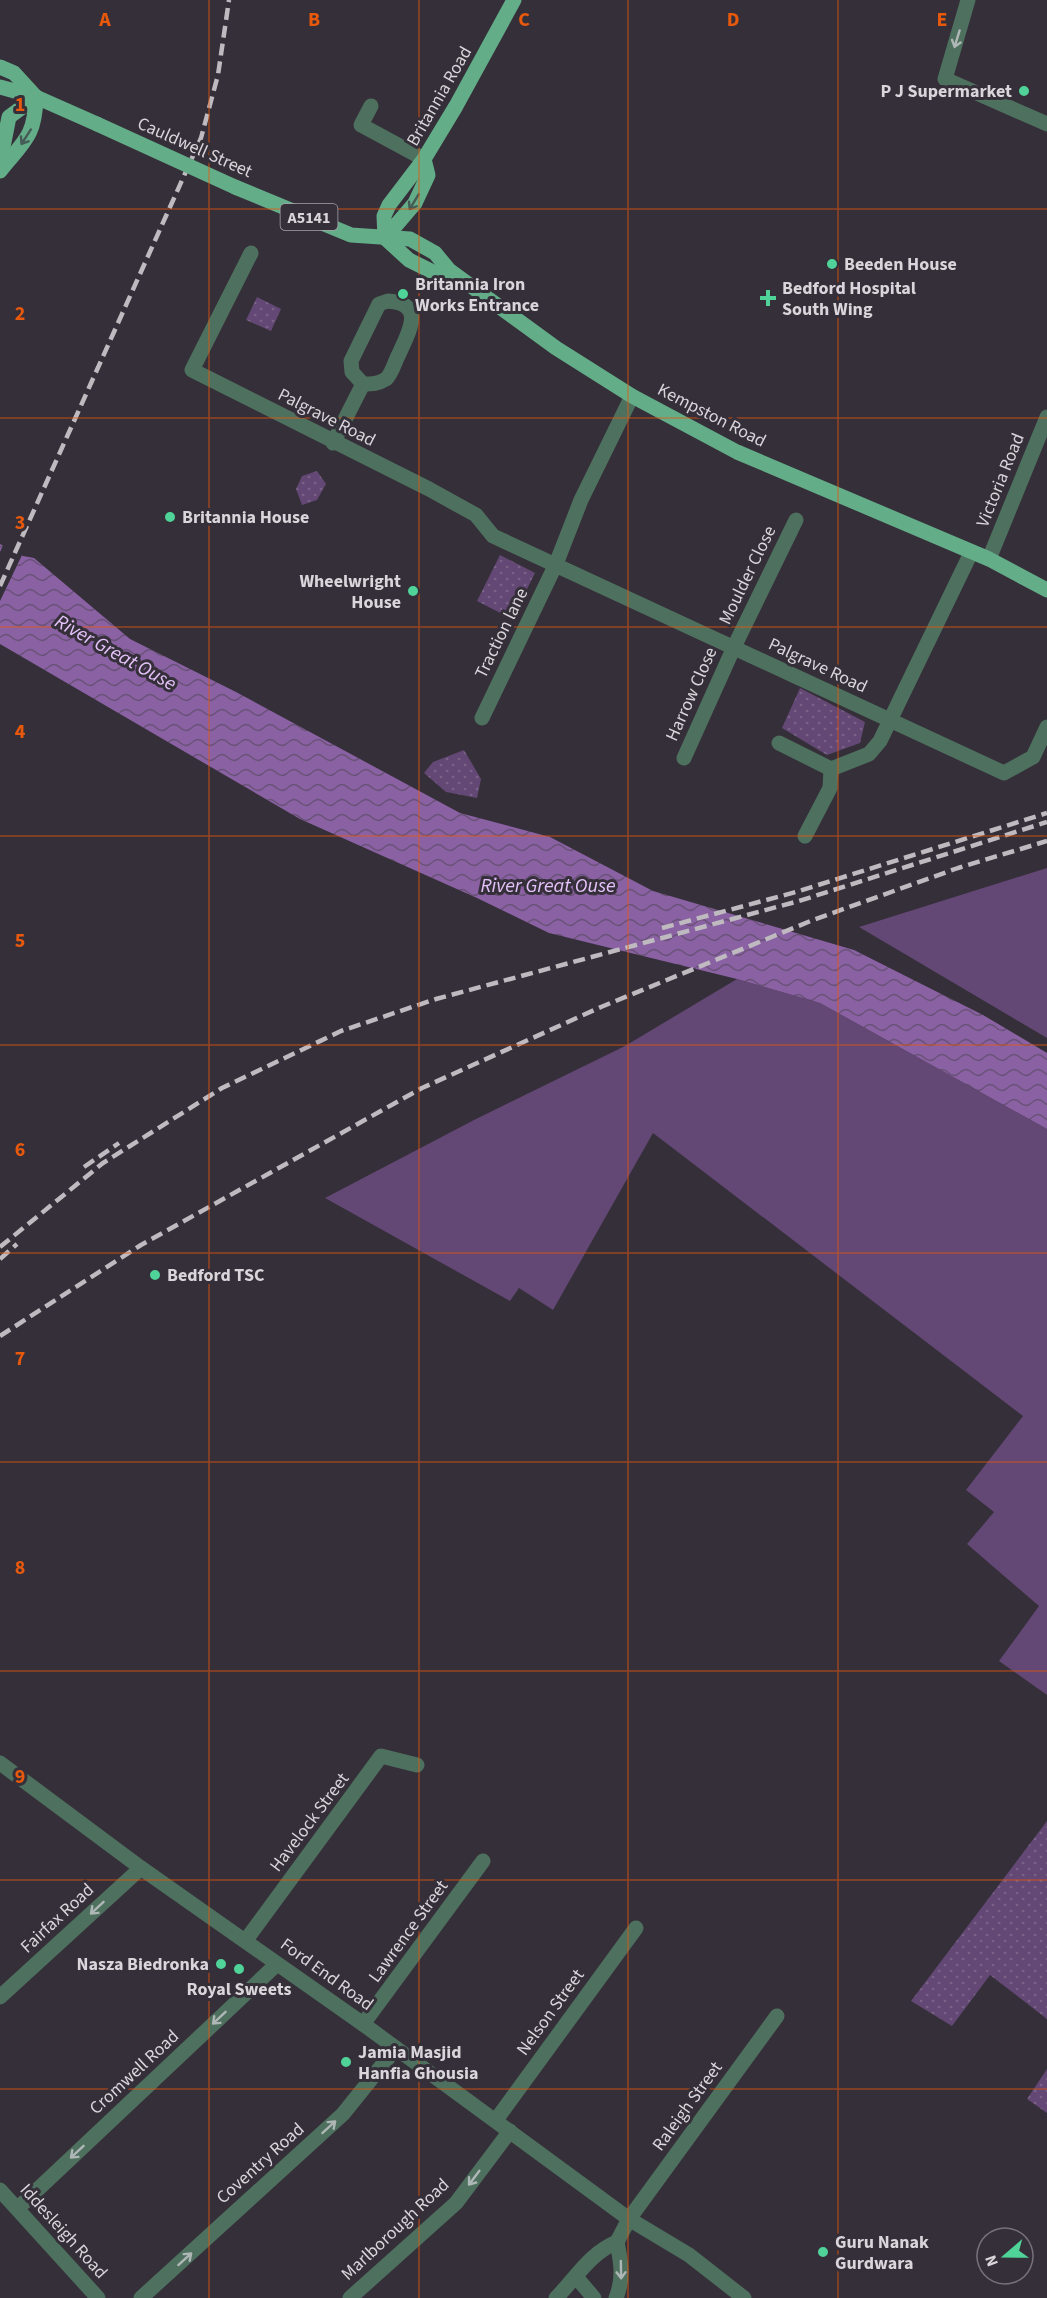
<svg xmlns="http://www.w3.org/2000/svg" width="1047" height="2298" font-family="'Source Sans 3',sans-serif">
<style>
.green{fill:#634774}
.park{fill:url(#park-dots)}
.water{fill:url(#water-waves)}
.pier{fill:#352f39}
.lines{fill:none;stroke-linecap:round;stroke-linejoin:round}
.minor{stroke:#4e705e;stroke-width:15}
.major{stroke:#63ad88;stroke-width:15}
.rail{stroke:#bebac0;stroke-width:4.5;stroke-dasharray:12 6;stroke-linecap:butt}
.major-bridge{stroke:#63ad88;stroke-width:15}
.oneway{stroke:#afb7b6}
.oneway2{stroke:#455b55}
.grid{fill:none;stroke:#e8590c;stroke-width:1.5;stroke-opacity:0.55}
.poi-dot{fill:#50d398;stroke:#352f39;stroke-width:2}
.labels{text-anchor:middle;stroke-width:6;stroke-linejoin:round;paint-order:stroke}
.shield{fill:#352f39;stroke:#a8a3aa;stroke-width:1.5}
.shield-label{font-size:16px;font-weight:bold;fill:#d9d5db}
.poi-label{font-size:18px;font-weight:bold;fill:#d9d5db;stroke:#352f39;text-anchor:start}
.street-label{font-size:18px;fill:#d9d5db;stroke:#352f39}
.water-label{font-size:20px;font-style:italic;fill:#e4c2fa;stroke:#352f39}
.grid-label{font-size:20px;text-anchor:middle;font-weight:bold;fill:#e8590c;stroke:#352f39;stroke-width:6;stroke-linejoin:round;paint-order:stroke}
</style>
<defs>
<pattern id="park-dots" width="8" height="8" patternUnits="userSpaceOnUse" patternTransform="scale(1.5)"><rect width="8" height="8" fill="#634774"/><path d="M2 2h.1M6 6h.1" fill="none" stroke="#796187" stroke-width="1.8" stroke-linecap="round"/></pattern>
<pattern id="water-waves" width="16" height="10" patternUnits="userSpaceOnUse" patternTransform="scale(1.5)"><rect width="16" height="10" fill="#8a61a3"/><path d="M0 5q4-4 8 0t8 0" fill="none" stroke="#695277"/></pattern>
</defs>
<rect width="100%" height="100%" fill="#352f39"/>
<g class="green">
<polygon points="1047,868 1047,1038 859,927"/>
<polygon points="737,979 820,1003 1047,1129 1047,1695 999,1661 1039,1606 967,1544 994,1512 966,1490 1023,1416 653,1133 553,1310 519,1288 510,1301 325,1198 474,1120 625,1046"/>
</g>
<g class="park">
<polygon points="257,297 281,309 271,331 246,320"/>
<polygon points="317,471 326,484 317,500 302,505 296,489 302,476"/>
<polygon points="500,555 535,573 512,619 477,601"/>
<polygon points="800,688 865,722 860,743 827,755 782,728"/>
<polygon points="464,750 481,779 477,798 446,792 424,773 433,762"/>
<polygon points="1047,1821 1047,2019 990,1975 952,2026 911,2001"/>
<polygon points="1047,2069 1047,2113 1027,2099"/>
</g>
<polygon class="water" points="0,544 23,556 34,558 130,639 236,692 460,813 550,837 653,891 854,950 983,1015 1047,1053 1047,1129 820,1003 737,979 549,933 477,898 300,819 0,644"/>
<polygon class="pier" points="4,543 23,553 0,601 0,552"/>
<g class="lines">
<g class="minor">
<polyline points="968,0 945,79 1047,124"/>
<polyline points="371,106 361,125 424,159"/>
<polyline points="251,253 192,370 429,489 476,515 493,536 1004,773 1033,757 1047,727"/>
<path d="M388 301C426 304 409 331 399 354 395 361 392 374 386 379 378 384 372 384 363 384L352 372 351 361 379 304Z"/>
<polyline points="333,443 363,384"/>
<polyline points="989,559 1047,417"/>
<polyline points="482,718 556,564 581,500 632,396"/>
<polyline points="779,743 831,769"/>
<polyline points="684,758 734,647 796,520"/>
<polyline points="805,836 830,788 831,769 869,754 880,741 968,559"/>
<polyline points="0,1763 141,1868 363,2024 629,2219 617,2242"/>
<polyline points="246,1940 381,1756 417,1765"/>
<polyline points="0,1997 141,1868"/>
<polyline points="363,2024 483,1861"/>
<polyline points="496,2120 636,1928"/>
<polyline points="0,2190 98,2298"/>
<polyline points="18,2208 277,1964"/>
<polyline points="577,2278 594,2298"/>
<polyline points="141,2298 343,2114 396,2048"/>
<polyline points="350,2298 456,2203 510,2131"/>
<path d="M556 2298C576 2278 590 2253 617 2242"/>
<path d="M616 2298C624 2278 621 2262 617 2242"/>
<polyline points="744,2298 689,2255 629,2219 777,2016"/>
</g>
<g class="major">
<polyline points="0,67 14,73 36,97 97,124"/>
<polyline points="0,87 36,97"/>
<polyline points="0,162 9,117 36,97"/>
<path d="M0 171C24 141 35 137 36 97"/>
<polyline points="235,187 351,235 410,239 435,253 449,270 556,348 632,396 737,452 989,559 1047,590"/>
<polyline points="385,238 384,216 389,205 424,159 456,106 514,0"/>
<polyline points="385,238 415,203 428,175 424,159"/>
<polyline points="385,238 409,260 435,273 449,270"/>
</g>
<g class="rail">
<polyline points="0,586 201,138 218,75 229,0"/>
<polyline points="662,928 796,892 1047,813"/>
<polyline points="84,1167 119,1143"/>
<polyline points="0,1247 103,1163 222,1088 341,1031 436,999 799,901 1047,822"/>
<polyline points="0,1259 17,1244"/>
<polyline points="0,1336 141,1245 422,1088 601,1007 813,920 958,868 1047,841"/>
</g>
<polyline class="major-bridge" points="97,124 235,187"/>
</g>
<defs><path id="oneway-shaft" d="M-6 0H5M1.5-3L5.5 0L1.5 3" fill="none" stroke-width="1.6" stroke-linecap="round" stroke-linejoin="round" transform="scale(1.5)"/></defs>
<g class="oneway">
<use href="#oneway-shaft" transform="translate(957 39) rotate(107)"/>
<use href="#oneway-shaft" transform="translate(97 1908) rotate(137)"/>
<use href="#oneway-shaft" transform="translate(219 2018) rotate(137)"/>
<use href="#oneway-shaft" transform="translate(329 2127) rotate(-42)"/>
<use href="#oneway-shaft" transform="translate(77 2152) rotate(137)"/>
<use href="#oneway-shaft" transform="translate(474 2178) rotate(127)"/>
<use href="#oneway-shaft" transform="translate(185 2259) rotate(-42)"/>
<use href="#oneway-shaft" transform="translate(621 2270) rotate(89)"/>
</g>
<g class="oneway2">
<use href="#oneway-shaft" transform="translate(26 137) rotate(123)"/>
<use href="#oneway-shaft" transform="translate(414 202) rotate(121)"/>
</g>
<path class="grid" d="M209 0V2298M419 0V2298M628 0V2298M838 0V2298M0 209H1047M0 418H1047M0 627H1047M0 836H1047M0 1045H1047M0 1253H1047M0 1462H1047M0 1671H1047M0 1880H1047M0 2089H1047"/>
<g class="poi-dot">
<circle cx="1024" cy="91" r="6"/>
<circle cx="832" cy="264" r="6"/>
<circle cx="403" cy="294" r="6"/>
<path d="M765 289h6v6h6v6h-6v6h-6v-6h-6v-6h6z"/>
<circle cx="170" cy="517" r="6"/>
<circle cx="413" cy="591" r="6"/>
<circle cx="155" cy="1275" r="6"/>
<circle cx="221" cy="1964" r="6"/>
<circle cx="239" cy="1969" r="6"/>
<circle cx="346" cy="2062" r="6"/>
<circle cx="823" cy="2252" r="6"/>
</g>
<g class="labels">
<rect class="shield" x="280.5" y="204" width="57" height="26" rx="4.5"/>
<g class="shield-label">
<text x="309" y="223">A5141</text>
</g>
<g class="poi-label">
<text x="1012" y="97" text-anchor="end">P J Supermarket</text>
<text x="844" y="270">Beeden House</text>
<text x="415" y="290">Britannia Iron<tspan x="415" dy="21">Works Entrance</tspan></text>
<text x="782" y="294">Bedford Hospital<tspan x="782" dy="21">South Wing</tspan></text>
<text x="182" y="523">Britannia House</text>
<text x="401" y="587" text-anchor="end">Wheelwright<tspan x="401" dy="21">House</tspan></text>
<text x="167" y="1281">Bedford TSC</text>
<text x="209" y="1970" text-anchor="end">Nasza Biedronka</text>
<text x="239" y="1995" text-anchor="middle">Royal Sweets</text>
<text x="358" y="2058">Jamia Masjid<tspan x="358" dy="21">Hanfia Ghousia</tspan></text>
<text x="835" y="2248">Guru Nanak<tspan x="835" dy="21">Gurdwara</tspan></text>
</g>
<g class="street-label">
<text transform="translate(439 96) rotate(-60)" y="6">Britannia Road</text>
<text transform="translate(195 147) rotate(24)" y="6">Cauldwell Street</text>
<text transform="translate(712 415) rotate(27)" y="6">Kempston Road</text>
<text transform="translate(327 417) rotate(27)" y="6">Palgrave Road</text>
<text transform="translate(1000 480) rotate(-68)" y="6">Victoria Road</text>
<text transform="translate(747 575) rotate(-64)" y="6">Moulder Close</text>
<text transform="translate(501 633) rotate(-64)" y="6">Traction lane</text>
<text transform="translate(818 665) rotate(25)" y="6">Palgrave Road</text>
<text transform="translate(691 694) rotate(-66)" y="6">Harrow Close</text>
<text transform="translate(309 1822) rotate(-53)" y="6">Havelock Street</text>
<text transform="translate(57 1918) rotate(-43)" y="6">Fairfax Road</text>
<text transform="translate(408 1931) rotate(-54)" y="6">Lawrence Street</text>
<text transform="translate(327 1974) rotate(36)" y="6">Ford End Road</text>
<text transform="translate(550 2012) rotate(-54)" y="6">Nelson Street</text>
<text transform="translate(134 2072) rotate(-43)" y="6">Cromwell Road</text>
<text transform="translate(687 2106) rotate(-54)" y="6">Raleigh Street</text>
<text transform="translate(260 2163) rotate(-42)" y="6">Coventry Road</text>
<text transform="translate(395 2229) rotate(-43)" y="6">Marlborough Road</text>
<text transform="translate(64 2231) rotate(48)" y="6">Iddesleigh Road</text>
</g>
<g class="water-label">
<text transform="translate(116 652) rotate(29)" y="7">River Great Ouse</text>
<text x="548" y="892">River Great Ouse</text>
</g>
</g>
<g class="grid-label">
<text x="105" y="26">A</text>
<text x="314" y="26">B</text>
<text x="524" y="26">C</text>
<text x="733" y="26">D</text>
<text x="942" y="26">E</text>
<text x="20" y="111">1</text>
<text x="20" y="320">2</text>
<text x="20" y="529">3</text>
<text x="20" y="738">4</text>
<text x="20" y="947">5</text>
<text x="20" y="1156">6</text>
<text x="20" y="1365">7</text>
<text x="20" y="1574">8</text>
<text x="20" y="1783">9</text>
</g>
<g transform="translate(1005 2256) rotate(250)"><circle r="28" fill="#352f39" stroke="#77717a" stroke-width="1.5"/>
<path d="M0-4.5L10 22L0 15L-10 22Z" fill="#50d398"/>
<text y="-9" font-size="16" font-weight="bold" text-anchor="middle" fill="#d9d5db">N</text>
</g>
</svg>
